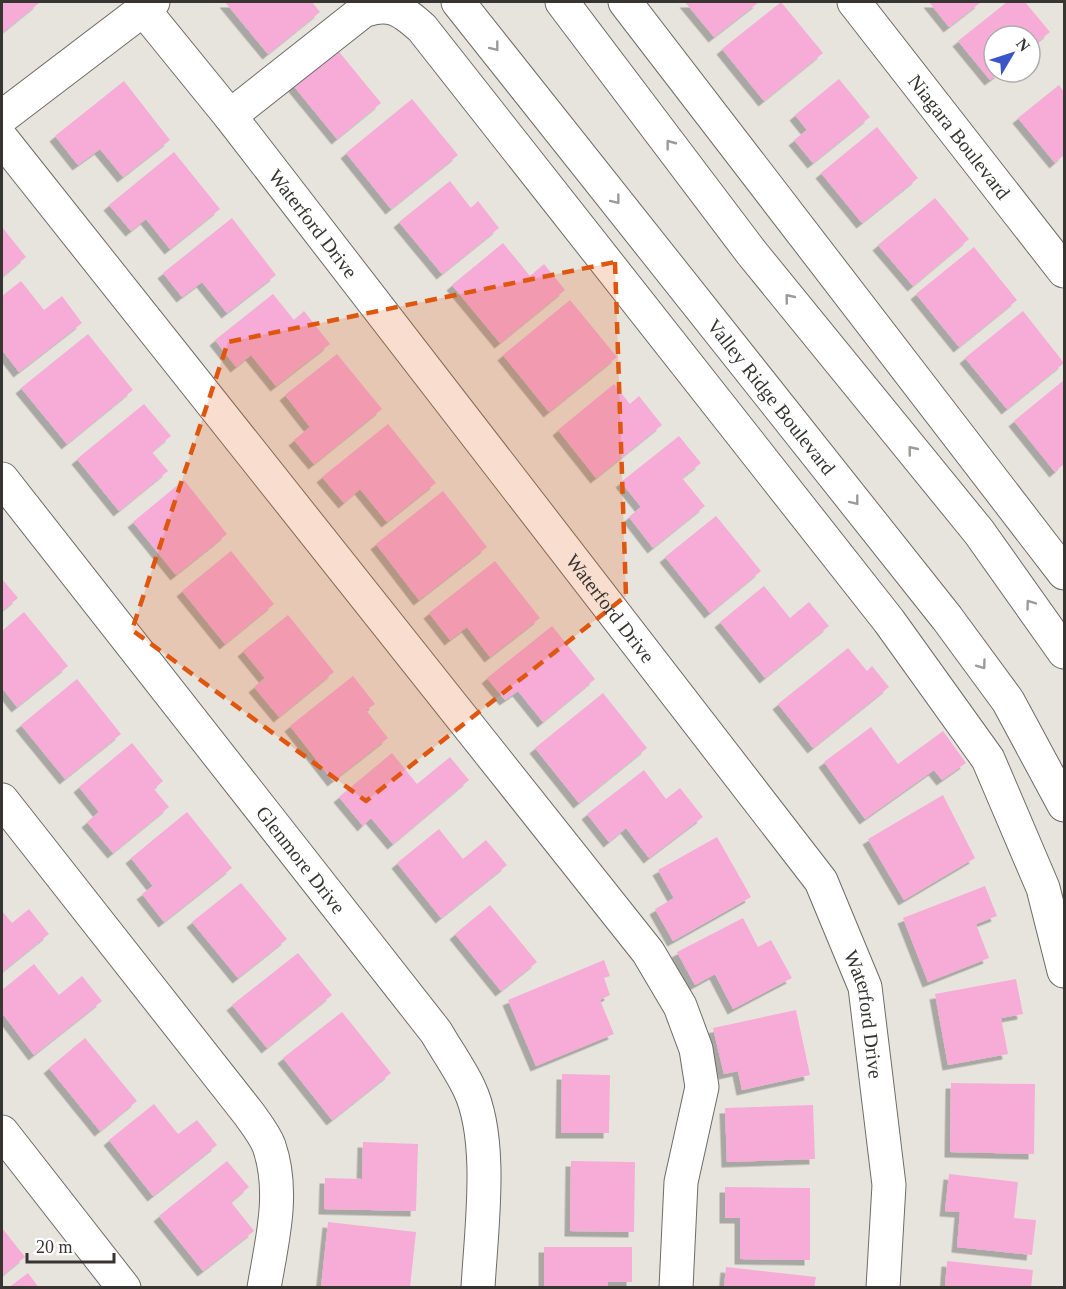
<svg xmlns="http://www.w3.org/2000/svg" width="1066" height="1289" font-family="Georgia,serif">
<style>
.building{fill:#f7acd7;filter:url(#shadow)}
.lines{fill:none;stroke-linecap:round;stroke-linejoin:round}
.minor-casing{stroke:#6e6c66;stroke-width:35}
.major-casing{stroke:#6e6c66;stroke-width:35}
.minor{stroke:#fff;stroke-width:33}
.major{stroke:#fff;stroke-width:33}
.oneway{stroke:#9a9a98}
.marked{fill:#df570e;fill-opacity:0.2;stroke:#df570e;stroke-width:4.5;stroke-dasharray:12 8;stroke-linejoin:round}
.labels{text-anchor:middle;stroke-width:4.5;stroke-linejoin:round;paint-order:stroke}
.street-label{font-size:20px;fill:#363532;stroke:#fff}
</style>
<defs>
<filter id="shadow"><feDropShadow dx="-5.5" dy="5.5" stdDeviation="0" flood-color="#0004"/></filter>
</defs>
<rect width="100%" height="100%" fill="#e7e4de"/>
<g class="building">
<polygon points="2,2 38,2 39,3 2,33"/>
<polygon points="225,2 312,2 320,12 268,54"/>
<polygon points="685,2 759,2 714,37"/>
<polygon points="781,2 823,53 764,101 722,49"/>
<polygon points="929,2 981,2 949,27"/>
<polygon points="1007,2 1025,2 1050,32 1030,48 1030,36 994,36 994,72 1001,72 990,80 958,41"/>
<polygon points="336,48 381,103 337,139 292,84"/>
<polygon points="839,79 870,117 813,163 794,140 807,130 795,115"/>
<polygon points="124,81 170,140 123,177 100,149 78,165 55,136"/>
<polygon points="1059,85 1064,92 1064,155 1055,163 1018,118"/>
<polygon points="412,99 458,155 391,209 346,153"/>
<polygon points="877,127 918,178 862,223 821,173"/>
<polygon points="174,152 220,209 170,249 146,219 131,231 109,205"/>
<polygon points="450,181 471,208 478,201 499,228 442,274 399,222"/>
<polygon points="935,198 969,239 913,286 878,245"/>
<polygon points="232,218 276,275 227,313 202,282 182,297 163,273"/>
<polygon points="2,227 26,257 2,277"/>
<polygon points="503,243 530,276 544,264 565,290 500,343 452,285"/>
<polygon points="974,247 1017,300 959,347 916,294"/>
<polygon points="21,281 44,310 62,296 82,323 19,372 2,350 2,296"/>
<polygon points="273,294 294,320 304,311 330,344 276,386 251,355 236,367 215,340"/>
<polygon points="570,300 617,357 549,412 503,355"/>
<polygon points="1023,311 1064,363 1007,409 965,358"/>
<polygon points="88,334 133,390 67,444 21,388"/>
<polygon points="337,354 382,409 314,464 294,440 310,427 285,395"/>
<polygon points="1064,380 1064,464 1055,472 1014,421"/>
<polygon points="614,384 630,404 639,396 662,425 596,478 558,430"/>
<polygon points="144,404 171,436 152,452 168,471 119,511 77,459"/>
<polygon points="388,424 436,483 387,522 360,489 344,503 322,477"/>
<polygon points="679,436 701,463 682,478 705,506 653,548 629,517 641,507 621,482"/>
<polygon points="184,480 227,534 176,575 133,522"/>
<polygon points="443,491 487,547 419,600 376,544"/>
<polygon points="716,516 761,571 710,613 665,557"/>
<polygon points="231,551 274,604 225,644 182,591"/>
<polygon points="495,561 540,618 490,657 467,627 450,640 429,613"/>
<polygon points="2,579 18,598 2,611"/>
<polygon points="764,586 790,618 809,602 829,626 765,678 720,622"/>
<polygon points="24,612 68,666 17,707 2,688 2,631"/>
<polygon points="288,615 334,672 279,717 254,687 265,678 243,651"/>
<polygon points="552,626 595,679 543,722 518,691 505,700 487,678"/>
<polygon points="848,648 867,671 872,666 889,687 813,748 778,704"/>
<polygon points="353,676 375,704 366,710 388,738 333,781 290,726"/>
<polygon points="77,679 121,734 65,779 21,725"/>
<polygon points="603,693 647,748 579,803 535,748"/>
<polygon points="871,727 898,764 943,731 966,763 942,780 934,770 865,819 824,762"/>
<polygon points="132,743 163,781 154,789 169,807 113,853 87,822 99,812 79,787"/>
<polygon points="392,753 417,784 450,757 469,780 393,844 371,818 363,826 339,797"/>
<polygon points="644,770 666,799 680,788 703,817 649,858 626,828 609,842 587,814"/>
<polygon points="943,795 975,858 904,900 868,839"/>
<polygon points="187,812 232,868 164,922 142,894 153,886 131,858"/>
<polygon points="439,829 463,859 486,840 507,865 441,918 397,863"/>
<polygon points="717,837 751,897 673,941 655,909 674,898 658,870"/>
<polygon points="241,883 287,939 238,978 192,922"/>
<polygon points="985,886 997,916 976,924 989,958 928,982 903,918"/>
<polygon points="490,905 537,962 501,991 455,934"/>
<polygon points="29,909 49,934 2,972 2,911 12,923"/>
<polygon points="743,918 758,947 771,940 792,978 733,1009 715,974 695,985 677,952"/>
<polygon points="298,953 332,995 267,1048 232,1005"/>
<polygon points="604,960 610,976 604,978 610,995 600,1000 614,1034 536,1066 508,1000"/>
<polygon points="34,964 59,995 82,976 102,1001 34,1055 2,1013 2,990"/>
<polygon points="1016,979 1023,1014 1001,1018 1008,1054 948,1065 935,994"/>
<polygon points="796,1010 810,1075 742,1090 738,1071 724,1074 713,1028"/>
<polygon points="342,1012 391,1073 332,1120 283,1058"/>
<polygon points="85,1038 137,1101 100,1131 49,1068"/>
<polygon points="562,1074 610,1075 609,1133 561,1133"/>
<polygon points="951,1083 1035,1084 1034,1154 950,1152"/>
<polygon points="154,1104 178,1134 197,1120 217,1145 153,1196 109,1140"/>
<polygon points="813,1105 815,1159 727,1162 725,1108"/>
<polygon points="363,1142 418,1144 416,1211 324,1209 325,1178 362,1179"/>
<polygon points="227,1161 249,1187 231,1202 254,1231 203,1271 159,1216"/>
<polygon points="571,1161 635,1162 634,1232 570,1231"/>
<polygon points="949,1174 1018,1182 1014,1218 1036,1220 1032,1255 957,1247 960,1212 945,1211"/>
<polygon points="725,1187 810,1188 810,1260 740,1259 740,1218 725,1218"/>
<polygon points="328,1222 416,1232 410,1288 321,1288"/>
<polygon points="2,1228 25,1257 2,1276"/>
<polygon points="544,1247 632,1247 632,1282 608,1282 608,1288 544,1288"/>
<polygon points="947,1261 1033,1270 1031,1288 945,1288"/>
<polygon points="726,1267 816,1277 814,1288 724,1288"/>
<polygon points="28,1273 39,1288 8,1288"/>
</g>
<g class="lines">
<g class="minor-casing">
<g id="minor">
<polyline points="625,2 1064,573"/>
<path id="s1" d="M854 2 1064 271"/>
<path id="s2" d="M143 9 230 116 821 881 865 987 889 1185 883 1288"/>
<path d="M230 116 363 11C390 1 402 10 422 28L889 621 988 759 1043 888 1064 971"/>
<polyline points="2,117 153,2"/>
<polyline points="2,139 648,952 680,1006 696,1049 702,1087 681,1182 676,1288"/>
<path id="s3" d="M2 479 436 1032C447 1051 460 1069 469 1088 494 1140 481 1230 478 1288"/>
<path d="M2 800 249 1114C256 1124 265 1135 269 1146 285 1192 272 1241 264 1288"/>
<polyline points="2,1132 124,1288"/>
</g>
</g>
<g class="major-casing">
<g id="major">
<path id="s4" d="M458 2 947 618 1008 701 1064 805"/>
<polyline points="562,2 751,252 979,532 1064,652"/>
</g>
</g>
<use href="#minor" class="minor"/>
<use href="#major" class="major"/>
</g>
<defs><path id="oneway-chevron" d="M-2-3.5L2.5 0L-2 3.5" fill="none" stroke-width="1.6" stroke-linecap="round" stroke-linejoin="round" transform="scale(1.5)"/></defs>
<g class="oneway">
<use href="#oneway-chevron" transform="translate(495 47) rotate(52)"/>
<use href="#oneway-chevron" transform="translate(670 144) rotate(-127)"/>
<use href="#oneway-chevron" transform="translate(616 200) rotate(52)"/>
<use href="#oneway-chevron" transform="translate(789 298) rotate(-129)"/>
<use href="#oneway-chevron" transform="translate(912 450) rotate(-129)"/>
<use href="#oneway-chevron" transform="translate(855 501) rotate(52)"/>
<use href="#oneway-chevron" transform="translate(1030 604) rotate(-126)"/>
<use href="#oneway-chevron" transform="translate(982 665) rotate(54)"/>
</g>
<path class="marked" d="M615 262 626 596 366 801 132 630 228 342Z"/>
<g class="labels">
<g class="street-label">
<text dy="7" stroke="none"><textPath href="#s1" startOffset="171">Niagara Boulevard</textPath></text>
<text dy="7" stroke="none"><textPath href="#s2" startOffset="274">Waterford Drive</textPath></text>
<text dy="7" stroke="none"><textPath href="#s4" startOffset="504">Valley Ridge Boulevard</textPath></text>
<text dy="7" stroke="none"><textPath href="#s2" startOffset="760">Waterford Drive</textPath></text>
<text dy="7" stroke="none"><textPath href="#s3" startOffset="484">Glenmore Drive</textPath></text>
<text dy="7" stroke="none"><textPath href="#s2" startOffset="1246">Waterford Drive</textPath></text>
</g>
</g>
<rect width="1066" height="1289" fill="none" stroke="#363532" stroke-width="6"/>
<g transform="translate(1012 54) rotate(51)"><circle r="28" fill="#ffffff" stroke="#afaead" stroke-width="1.5"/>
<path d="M0-4.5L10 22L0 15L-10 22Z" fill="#3a55c7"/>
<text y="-9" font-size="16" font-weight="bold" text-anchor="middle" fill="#363532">N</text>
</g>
<path d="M27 1253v9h87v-9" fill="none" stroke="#363532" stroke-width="3"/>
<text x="36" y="1253" font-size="18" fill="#363532" stroke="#ffffff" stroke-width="4.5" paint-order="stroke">20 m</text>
</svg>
